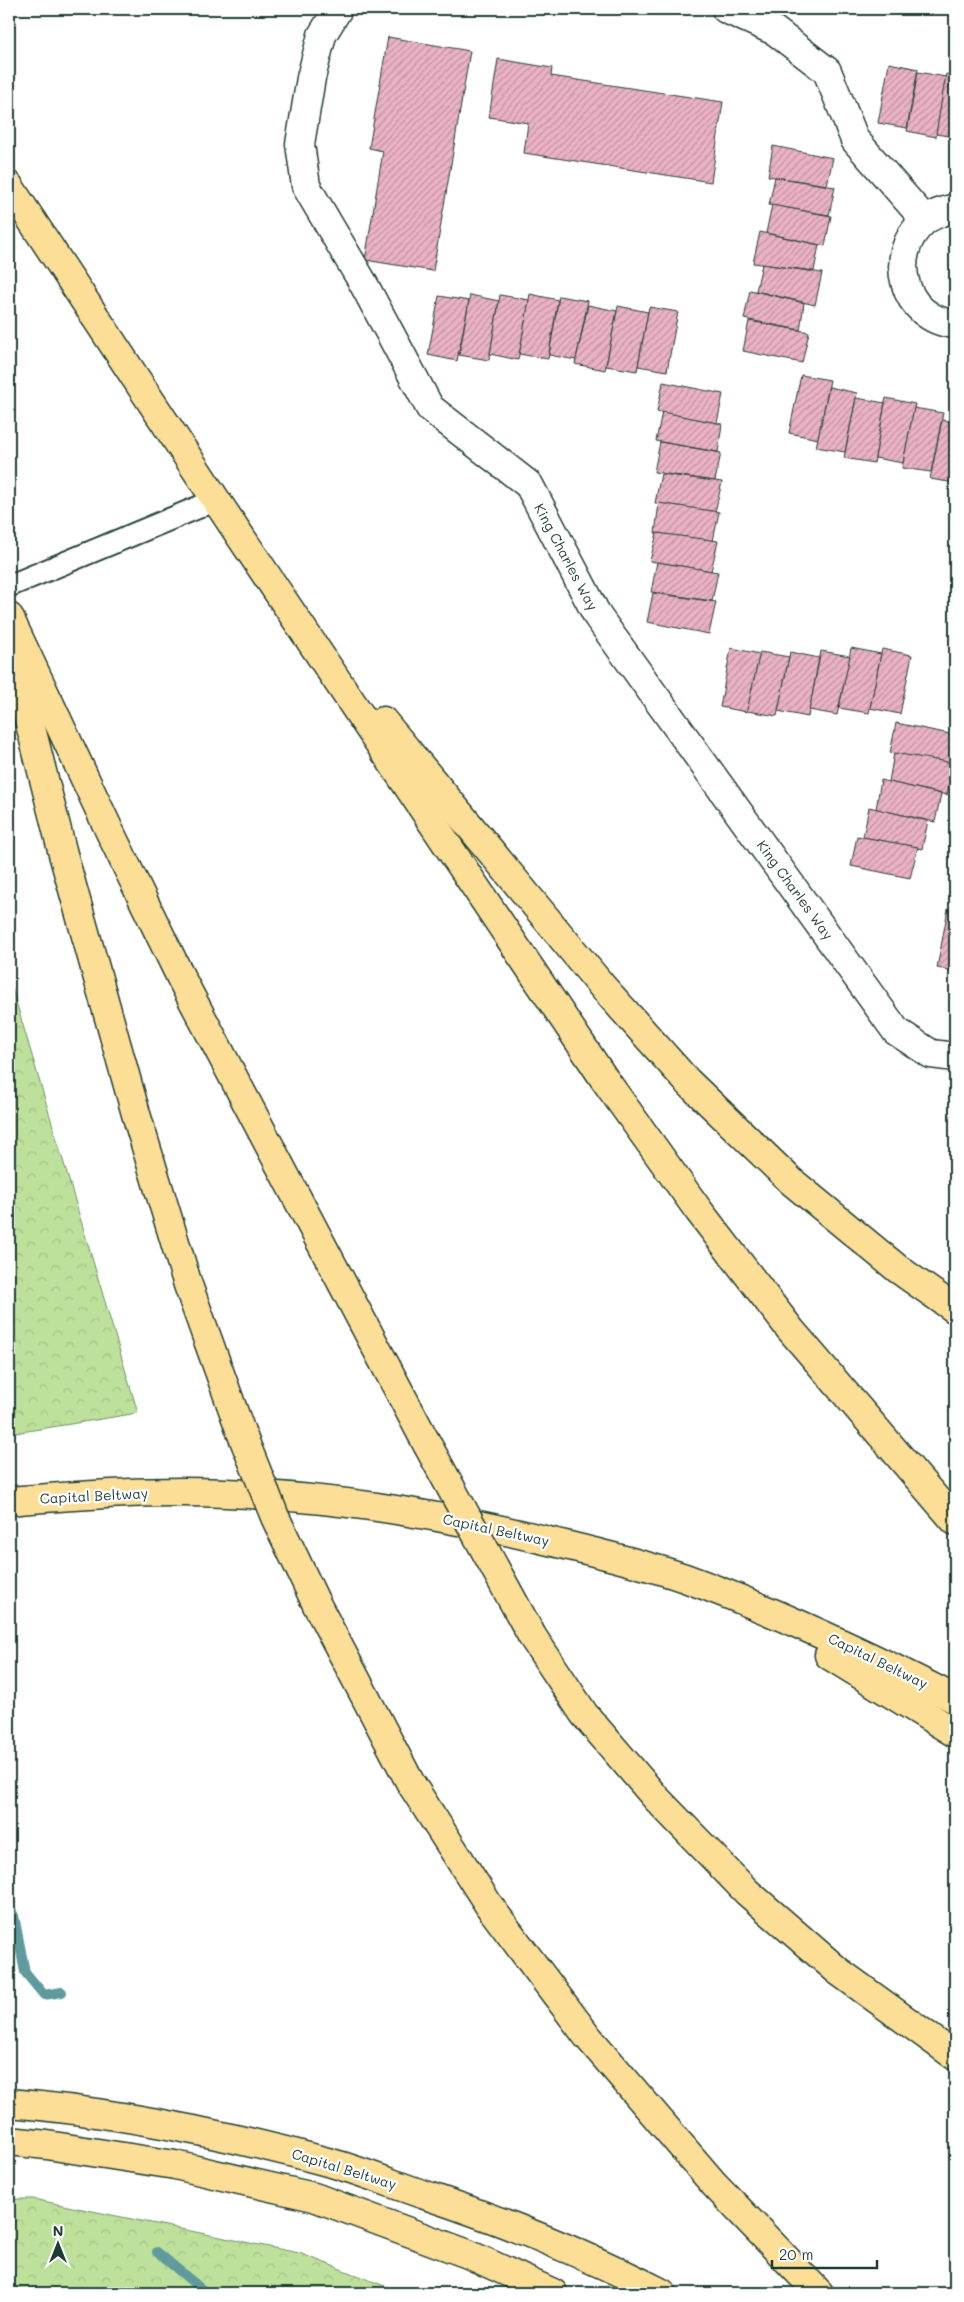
<svg xmlns="http://www.w3.org/2000/svg" width="964" height="2302" font-family="Mali,sans-serif">
<style>
.forest{fill:url(#forest-crowns);stroke:#6e8f68}
.lines{fill:none;stroke-linecap:round;stroke-linejoin:round}
.stream{stroke:#5f9b9c;stroke-width:10}
.building{fill:url(#building-hatch);stroke:#1f3d34}
.service-casing{stroke:#1f3d34;stroke-width:25}
.minor-casing{stroke:#1f3d34;stroke-width:31}
.motorway-casing{stroke:#1f3d34;stroke-width:31}
.service{stroke:#fff;stroke-width:21}
.minor{stroke:#fff;stroke-width:28}
.motorway{stroke:#fdde96;stroke-width:28}
.motorway-bridge-casing{stroke:#1f3d34;stroke-width:31;stroke-linecap:butt}
.motorway-bridge{stroke:#fdde96;stroke-width:28}
.labels{text-anchor:middle;stroke-width:4.5;stroke-linejoin:round;paint-order:stroke}
.street-label{font-size:14px;fill:#1f3d34;stroke:#fff}
</style>
<defs>
<pattern id="forest-crowns" width="20" height="18" patternUnits="userSpaceOnUse" patternTransform="scale(1.25)"><rect width="20" height="18" fill="#bde19b"/><path d="M2 6a3 3 0 1 1 6 0M12 15a3 3 0 1 1 6 0" fill="none" stroke="#a2c286"/></pattern>
<pattern id="building-hatch" width="6" height="6" patternUnits="userSpaceOnUse" patternTransform="scale(1.25)"><rect width="6" height="6" fill="#ebb2c5"/><path d="M-1 1l2-2M0 6l6-6M5 7l2-2" fill="none" stroke="#be92a1"/></pattern>
</defs>
<rect width="100%" height="100%" fill="#fff"/>
<filter id="ink" filterUnits="userSpaceOnUse"><feTurbulence type="fractalNoise" baseFrequency=".02" numOctaves="2"/><feDisplacementMap in="SourceGraphic" scale="10" xChannelSelector="R" yChannelSelector="G"/><feConvolveMatrix kernelMatrix="1 2 1 2 8 2 1 2 1" color-interpolation-filters="sRGB"/></filter>
<g filter="url(#ink)">
<g class="forest">
<polygon points="9,978 138,1413 9,1434"/>
<polygon points="9,2199 33,2199 299,2253 403,2293 9,2293"/>
</g>
<g class="lines">
<g class="stream">
<polyline points="9,1907 14,1916 25,1972 44,1995 62,1992"/>
<polyline points="157,2252 206,2293"/>
</g>
</g>
<g class="building">
<polygon points="388,37 470,51 433,271 365,260 383,151 369,148"/>
<polygon points="498,59 552,68 551,76 723,102 711,182 524,153 528,123 489,117"/>
<polygon points="889,63 918,69 907,128 878,123"/>
<polygon points="918,72 946,77 936,137 907,131"/>
<polygon points="946,74 955,76 955,137 936,134"/>
<polygon points="773,146 833,158 827,185 768,176"/>
<polygon points="775,177 835,187 829,215 769,205"/>
<polygon points="772,205 831,216 825,246 766,233"/>
<polygon points="760,232 819,245 814,271 753,263"/>
<polygon points="762,264 822,273 815,305 756,291"/>
<polygon points="750,290 804,303 800,330 744,319"/>
<polygon points="530,294 558,300 548,359 519,354"/>
<polygon points="470,295 499,301 489,360 459,355"/>
<polygon points="500,295 529,300 518,360 490,354"/>
<polygon points="439,296 469,301 457,361 428,355"/>
<polygon points="559,296 588,301 576,360 549,355"/>
<polygon points="588,305 617,311 605,370 575,364"/>
<polygon points="618,306 648,312 637,371 606,366"/>
<polygon points="649,307 678,312 667,371 638,366"/>
<polygon points="749,321 809,332 802,363 743,351"/>
<polygon points="801,375 830,380 818,439 789,433"/>
<polygon points="663,382 723,394 717,423 657,412"/>
<polygon points="829,387 857,393 845,452 816,447"/>
<polygon points="856,398 885,403 874,463 844,458"/>
<polygon points="886,398 915,404 903,463 875,458"/>
<polygon points="914,408 943,413 931,472 902,468"/>
<polygon points="662,412 722,424 718,452 656,441"/>
<polygon points="942,420 955,422 955,483 930,479"/>
<polygon points="660,442 721,453 715,481 654,472"/>
<polygon points="661,474 722,482 715,512 655,503"/>
<polygon points="659,503 719,512 713,541 655,533"/>
<polygon points="657,533 718,541 711,571 650,561"/>
<polygon points="657,562 718,572 712,601 651,592"/>
<polygon points="653,593 716,602 709,634 647,622"/>
<polygon points="731,648 760,654 747,712 720,707"/>
<polygon points="851,648 881,654 869,713 839,708"/>
<polygon points="882,649 912,655 900,714 870,708"/>
<polygon points="821,651 850,656 837,715 809,710"/>
<polygon points="760,652 789,657 777,716 747,711"/>
<polygon points="790,652 819,658 808,717 778,711"/>
<polygon points="896,723 955,735 949,763 890,753"/>
<polygon points="894,753 954,763 947,795 889,782"/>
<polygon points="881,780 941,794 935,822 876,809"/>
<polygon points="869,807 928,821 922,849 863,837"/>
<polygon points="857,836 918,847 910,878 851,866"/>
<polygon points="948,909 955,910 955,971 937,968"/>
</g>
<g class="lines">
<g class="service-casing">
<polyline id="service" points="9,586 216,500"/>
</g>
<g class="minor-casing">
<g id="minor">
<polyline points="338,9 322,35 311,78 300,144 306,186 362,281 430,408 529,485 598,617 896,1031 931,1054 955,1057"/>
<polyline points="726,9 775,31 827,71 855,140 925,220"/>
<path d="M955 208C944 211 932 214 923 222 886 255 903 320 955 324"/>
</g>
</g>
<g class="motorway-casing">
<g id="motorway">
<polyline points="9,186 216,500 605,1080 699,1211 790,1329 955,1521"/>
<polyline points="9,617 110,832 182,980 427,1444"/>
<polyline points="12,653 63,854 136,1114 188,1285 241,1432"/>
<polyline points="383,721 602,986 687,1081 791,1181 898,1269 955,1309"/>
<path d="M9 1501C81 1495 153 1490 226 1493 337 1497 449 1516 557 1543 599 1553 644 1564 685 1578 778 1612 867 1654 955 1699"/>
<polyline points="317,1605 410,1782 490,1907 588,2037 714,2184 819,2293"/>
<polyline points="532,1636 584,1714 656,1798 747,1892 838,1971 955,2056"/>
<polyline points="829,1655 955,1733"/>
<path d="M9 2103C119 2112 229 2135 335 2164 366 2173 395 2185 425 2195 506 2222 586 2254 662 2293"/>
<polyline points="9,2141 47,2145 175,2165 314,2197 468,2254 553,2293"/>
</g>
</g>
<use href="#service" class="service"/>
<use href="#minor" class="minor"/>
<use href="#motorway" class="motorway"/>
<g class="motorway-bridge-casing">
<g id="motorway-bridge">
<polyline points="241,1432 275,1517 317,1605"/>
<polyline points="427,1444 532,1636"/>
</g>
</g>
<use href="#motorway-bridge" class="motorway-bridge"/>
</g>
</g>
<g class="labels">
<g class="street-label">
<text transform="translate(566 557) rotate(62)" y="5">King Charles Way</text>
<text transform="translate(795 890) rotate(54)" y="5">King Charles Way</text>
<text transform="translate(94 1496) rotate(-3)" y="5">Capital Beltway</text>
<text transform="translate(496 1530) rotate(12)" y="5">Capital Beltway</text>
<text transform="translate(878 1661) rotate(26)" y="5">Capital Beltway</text>
<text transform="translate(344 2169) rotate(17)" y="5">Capital Beltway</text>
</g>
</g>
<rect width="964" height="2302" fill="none" stroke="#fff" stroke-width="30"/>
<rect x="15" y="15" width="934" height="2272" fill="none" stroke="#1f3d34" stroke-width="2" filter="url(#ink)"/>
<g transform="translate(58 2244)" stroke="#ffffff" stroke-width="4" paint-order="stroke">
<path d="M0-4L9 19L0 12L-9 19Z" fill="#1f3d34"/>
<text y="-8" font-size="14" font-weight="bold" text-anchor="middle" fill="#1f3d34">N</text>
</g>
<path d="M772 2260v8h105v-8" fill="none" stroke="#1f3d34" stroke-width="2.5"/>
<text x="779" y="2260" font-size="15" fill="#1f3d34" stroke="#ffffff" stroke-width="4" paint-order="stroke">20 m</text>
</svg>
